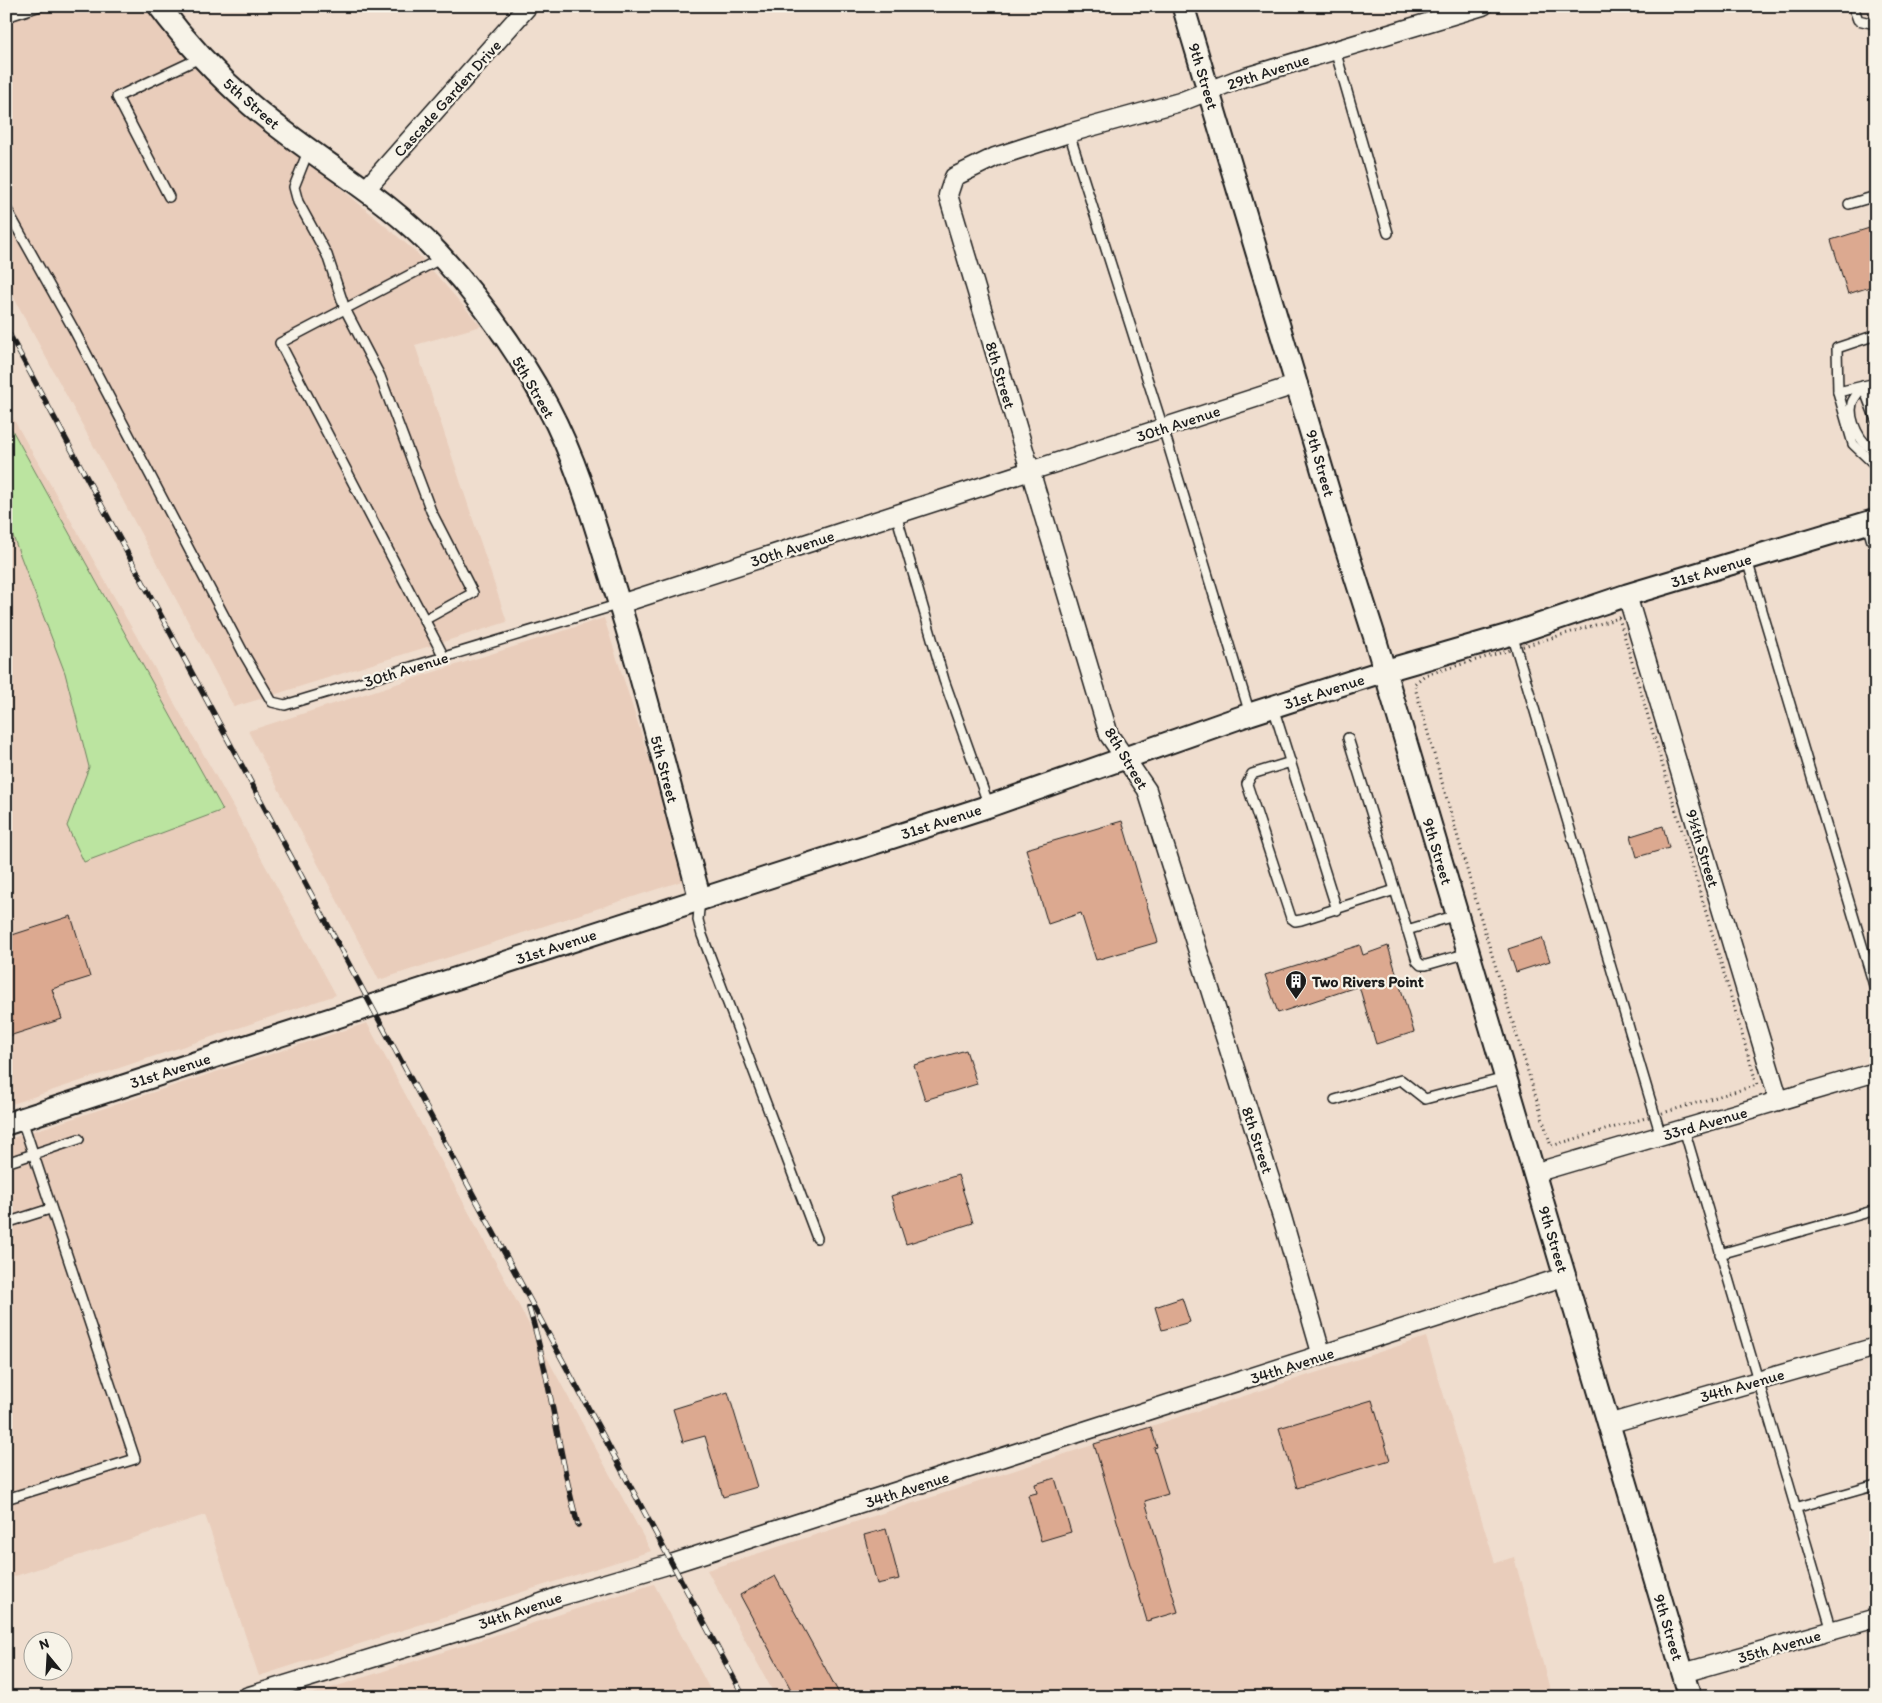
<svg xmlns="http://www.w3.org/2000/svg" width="1882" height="1703" font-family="Itim,sans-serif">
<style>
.built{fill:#e9cdbb}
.green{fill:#bbe4a0;stroke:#6c805e}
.building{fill:#dca990;stroke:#1c1c1c}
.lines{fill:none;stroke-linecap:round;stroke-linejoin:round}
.service-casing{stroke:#1c1c1c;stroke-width:12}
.minor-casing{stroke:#1c1c1c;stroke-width:21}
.tertiary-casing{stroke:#1c1c1c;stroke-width:25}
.path{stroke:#1c1c1c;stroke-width:3;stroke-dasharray:1 4;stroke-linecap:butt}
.service{stroke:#f7f3e8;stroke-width:9}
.minor{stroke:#f7f3e8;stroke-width:18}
.tertiary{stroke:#f7f3e8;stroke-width:21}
.rail-casing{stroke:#1c1c1c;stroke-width:5.5}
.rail{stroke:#f7f3e8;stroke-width:4;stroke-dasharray:11;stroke-linecap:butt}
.labels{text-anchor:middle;stroke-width:4.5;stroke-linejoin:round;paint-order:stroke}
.street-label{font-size:16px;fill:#1c1c1c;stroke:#f7f3e8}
.poi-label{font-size:16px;font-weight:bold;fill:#1c1c1c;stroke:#f7f3e8;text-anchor:start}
</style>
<rect width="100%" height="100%" fill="#efddce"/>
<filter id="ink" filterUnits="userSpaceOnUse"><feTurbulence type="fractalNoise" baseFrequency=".02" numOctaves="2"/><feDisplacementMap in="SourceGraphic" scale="10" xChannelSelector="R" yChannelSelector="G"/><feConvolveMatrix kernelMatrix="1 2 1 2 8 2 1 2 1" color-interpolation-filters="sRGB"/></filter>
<g filter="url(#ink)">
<g class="built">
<polygon points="9,6 146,6 189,59 417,253 481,326 415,345 507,622 234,707 6,283 6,7"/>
<polygon points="6,406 231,803 336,995 6,1106"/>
<polygon points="604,618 688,879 379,980 248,731"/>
<polygon points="367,1023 651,1551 259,1676 205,1515 6,1579 6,1140"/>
<polygon points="1426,1337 1495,1563 1514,1557 1552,1697 776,1697 707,1570"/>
<polygon points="654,1584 714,1697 303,1697"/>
</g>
<polygon class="green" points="6,419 223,810 84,862 67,826 89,767 65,673 6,518"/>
<g class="building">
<polygon points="1876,226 1876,285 1848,294 1831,240"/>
<polygon points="1122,821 1158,942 1096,960 1081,913 1048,924 1026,849"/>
<polygon points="1663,826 1669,848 1637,857 1631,836"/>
<polygon points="71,916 90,977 52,989 62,1019 6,1037 6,937"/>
<polygon points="1542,938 1550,961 1516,972 1508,949"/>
<polygon points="1360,945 1363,955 1388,946 1414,1032 1376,1044 1359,986 1278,1013 1265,975"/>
<polygon points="966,1050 977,1084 925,1100 914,1065"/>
<polygon points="958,1175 973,1223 906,1244 891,1196"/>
<polygon points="1182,1298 1190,1322 1162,1330 1155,1307"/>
<polygon points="728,1392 757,1487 723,1497 705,1436 683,1442 673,1409"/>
<polygon points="1372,1400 1390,1460 1297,1488 1279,1428"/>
<polygon points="1151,1427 1157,1447 1154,1448 1168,1494 1145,1501 1178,1612 1147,1621 1094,1444"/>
<polygon points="1055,1478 1071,1532 1041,1541 1028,1495 1037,1493 1035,1484"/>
<polygon points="886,1529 899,1579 877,1584 864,1535"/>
<polygon points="775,1576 841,1697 795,1697 740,1595"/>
</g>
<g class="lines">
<g class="service-casing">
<g id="service">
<polyline points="1853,6 1858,20 1875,24 1876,26"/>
<polyline points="6,17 40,6"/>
<polyline points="1335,50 1388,233"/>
<polyline points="1069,133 1163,428 1250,714"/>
<polyline points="309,149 294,187 298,202 327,255 345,309 380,376 431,511 473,593 424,620"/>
<polyline points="169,197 117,97 202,57"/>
<polyline points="1849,204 1876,196"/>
<polyline points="6,208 74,330 244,654 272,702 285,705 620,604"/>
<polyline points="442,258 280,343 444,657"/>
<polyline points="1876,335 1837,348 1838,392 1853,444 1876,466"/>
<path d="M1863 386C1860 391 1854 397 1852 403 1848 419 1860 446 1876 450"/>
<polyline points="1863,386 1876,420"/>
<polyline points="1838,392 1876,383"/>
<polyline points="896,514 944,680 989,806"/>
<polyline points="1747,560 1876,992"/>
<polyline points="1512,634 1661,1136"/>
<polyline points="1273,707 1337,910"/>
<polyline points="1348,738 1417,961 1421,965 1426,965 1468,953"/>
<polyline points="1291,762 1252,774 1247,784 1291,918 1295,921 1301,920 1395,890"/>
<polyline points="700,899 698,920 702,935 817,1238"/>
<polyline points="1407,930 1457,915"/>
<polyline points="1335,1100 1401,1080 1425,1099 1505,1078"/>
<polyline points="1684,1129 1832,1631"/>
<polyline points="6,1163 79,1139"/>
<polyline points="6,1223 50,1209"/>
<polyline points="1720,1254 1876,1210"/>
<polyline points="6,1499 135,1459 22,1120"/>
<polyline points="1795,1508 1876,1485"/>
</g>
</g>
<g class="minor-casing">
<g id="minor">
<polyline points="366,189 528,6"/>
<polyline points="1871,522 1876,539"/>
<polyline points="1627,595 1779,1101"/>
<polyline points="620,604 1298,384"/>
<polyline points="1534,1173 1876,1072"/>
<polyline points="1322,1356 1282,1217 1147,790 1109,735 948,195 954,177 995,157 1069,133 1180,102 1239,79 1483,6"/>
<polyline points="1608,1424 1876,1347"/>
<polyline points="1683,1673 1876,1618"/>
<polyline points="246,1697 483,1624 558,1597 674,1563 1566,1276"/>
</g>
</g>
<g class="tertiary-casing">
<g id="tertiary">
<path d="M159 6C186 42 218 76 251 105 312 158 384 194 438 253 481 300 518 351 548 407 574 456 591 511 607 564 642 674 670 787 700 899"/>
<polyline points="1183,6 1339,526 1374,635 1690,1697"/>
<polyline points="6,1124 989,806 1250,714 1384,671 1512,634 1627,595 1876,520"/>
</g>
</g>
<polygon class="path" points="1619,618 1757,1085 1551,1146 1484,929 1414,684 1425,675"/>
<use href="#service" class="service"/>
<use href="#minor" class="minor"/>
<use href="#tertiary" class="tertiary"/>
<g class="rail-casing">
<g id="rail">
<polyline points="6,328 744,1697"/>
<path d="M529 1308C551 1380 558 1453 578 1525"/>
</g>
</g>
<use href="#rail" class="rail"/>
</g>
</g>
<defs>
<g id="building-pin" transform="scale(1.125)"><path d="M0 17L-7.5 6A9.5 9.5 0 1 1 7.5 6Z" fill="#1c1c1c" stroke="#f7f3e8"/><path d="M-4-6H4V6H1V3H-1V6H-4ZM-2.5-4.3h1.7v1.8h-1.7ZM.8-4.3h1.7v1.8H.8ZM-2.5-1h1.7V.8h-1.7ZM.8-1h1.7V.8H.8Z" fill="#fff"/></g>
</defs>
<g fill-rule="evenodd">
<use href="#building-pin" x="1296" y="981"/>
</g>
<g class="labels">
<g class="street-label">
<text transform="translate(1268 71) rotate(-18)" y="6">29th Avenue</text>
<text transform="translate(1204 76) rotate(73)" y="6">9th Street</text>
<text transform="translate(447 98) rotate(-48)" y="6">Cascade Garden Drive</text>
<text transform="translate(252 103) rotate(41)" y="6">5th Street</text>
<text transform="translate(1001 375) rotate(73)" y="6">8th Street</text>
<text transform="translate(534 387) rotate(60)" y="6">5th Street</text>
<text transform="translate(1178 423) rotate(-18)" y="6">30th Avenue</text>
<text transform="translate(1321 463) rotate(74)" y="6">9th Street</text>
<text transform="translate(792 548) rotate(-18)" y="6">30th Avenue</text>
<text transform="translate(1711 570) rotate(-17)" y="6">31st Avenue</text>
<text transform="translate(406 669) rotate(-17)" y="6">30th Avenue</text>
<text transform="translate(1324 691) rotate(-18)" y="6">31st Avenue</text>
<text transform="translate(1127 758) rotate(59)" y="6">8th Street</text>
<text transform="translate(665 769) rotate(75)" y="6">5th Street</text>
<text transform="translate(941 821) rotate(-18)" y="6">31st Avenue</text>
<text transform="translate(1703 848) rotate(73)" y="6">9½th Street</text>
<text transform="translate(1438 851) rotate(73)" y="6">9th Street</text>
<text transform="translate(556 946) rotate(-18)" y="6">31st Avenue</text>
<text transform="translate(170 1070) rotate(-18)" y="6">31st Avenue</text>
<text transform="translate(1705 1123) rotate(-16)" y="6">33rd Avenue</text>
<text transform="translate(1258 1140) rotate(72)" y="6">8th Street</text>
<text transform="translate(1554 1239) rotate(73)" y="6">9th Street</text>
<text transform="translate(1292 1365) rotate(-18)" y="6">34th Avenue</text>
<text transform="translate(1742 1385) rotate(-16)" y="6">34th Avenue</text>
<text transform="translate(907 1489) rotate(-18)" y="6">34th Avenue</text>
<text transform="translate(520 1610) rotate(-19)" y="6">34th Avenue</text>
<text transform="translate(1669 1627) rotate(73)" y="6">9th Street</text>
<text transform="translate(1779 1646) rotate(-16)" y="6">35th Avenue</text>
</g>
<g class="poi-label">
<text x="1312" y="987">Two Rivers Point</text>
</g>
</g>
<rect width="1882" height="1703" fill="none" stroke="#f7f3e8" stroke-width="25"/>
<rect x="12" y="12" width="1857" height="1678" fill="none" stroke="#1c1c1c" stroke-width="2" filter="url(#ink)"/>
<g transform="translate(48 1656) rotate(342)"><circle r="24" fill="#f7f3e8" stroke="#9f9d96"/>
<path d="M0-4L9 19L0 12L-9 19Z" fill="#1c1c1c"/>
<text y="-8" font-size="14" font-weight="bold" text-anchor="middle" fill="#1c1c1c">N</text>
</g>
</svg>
